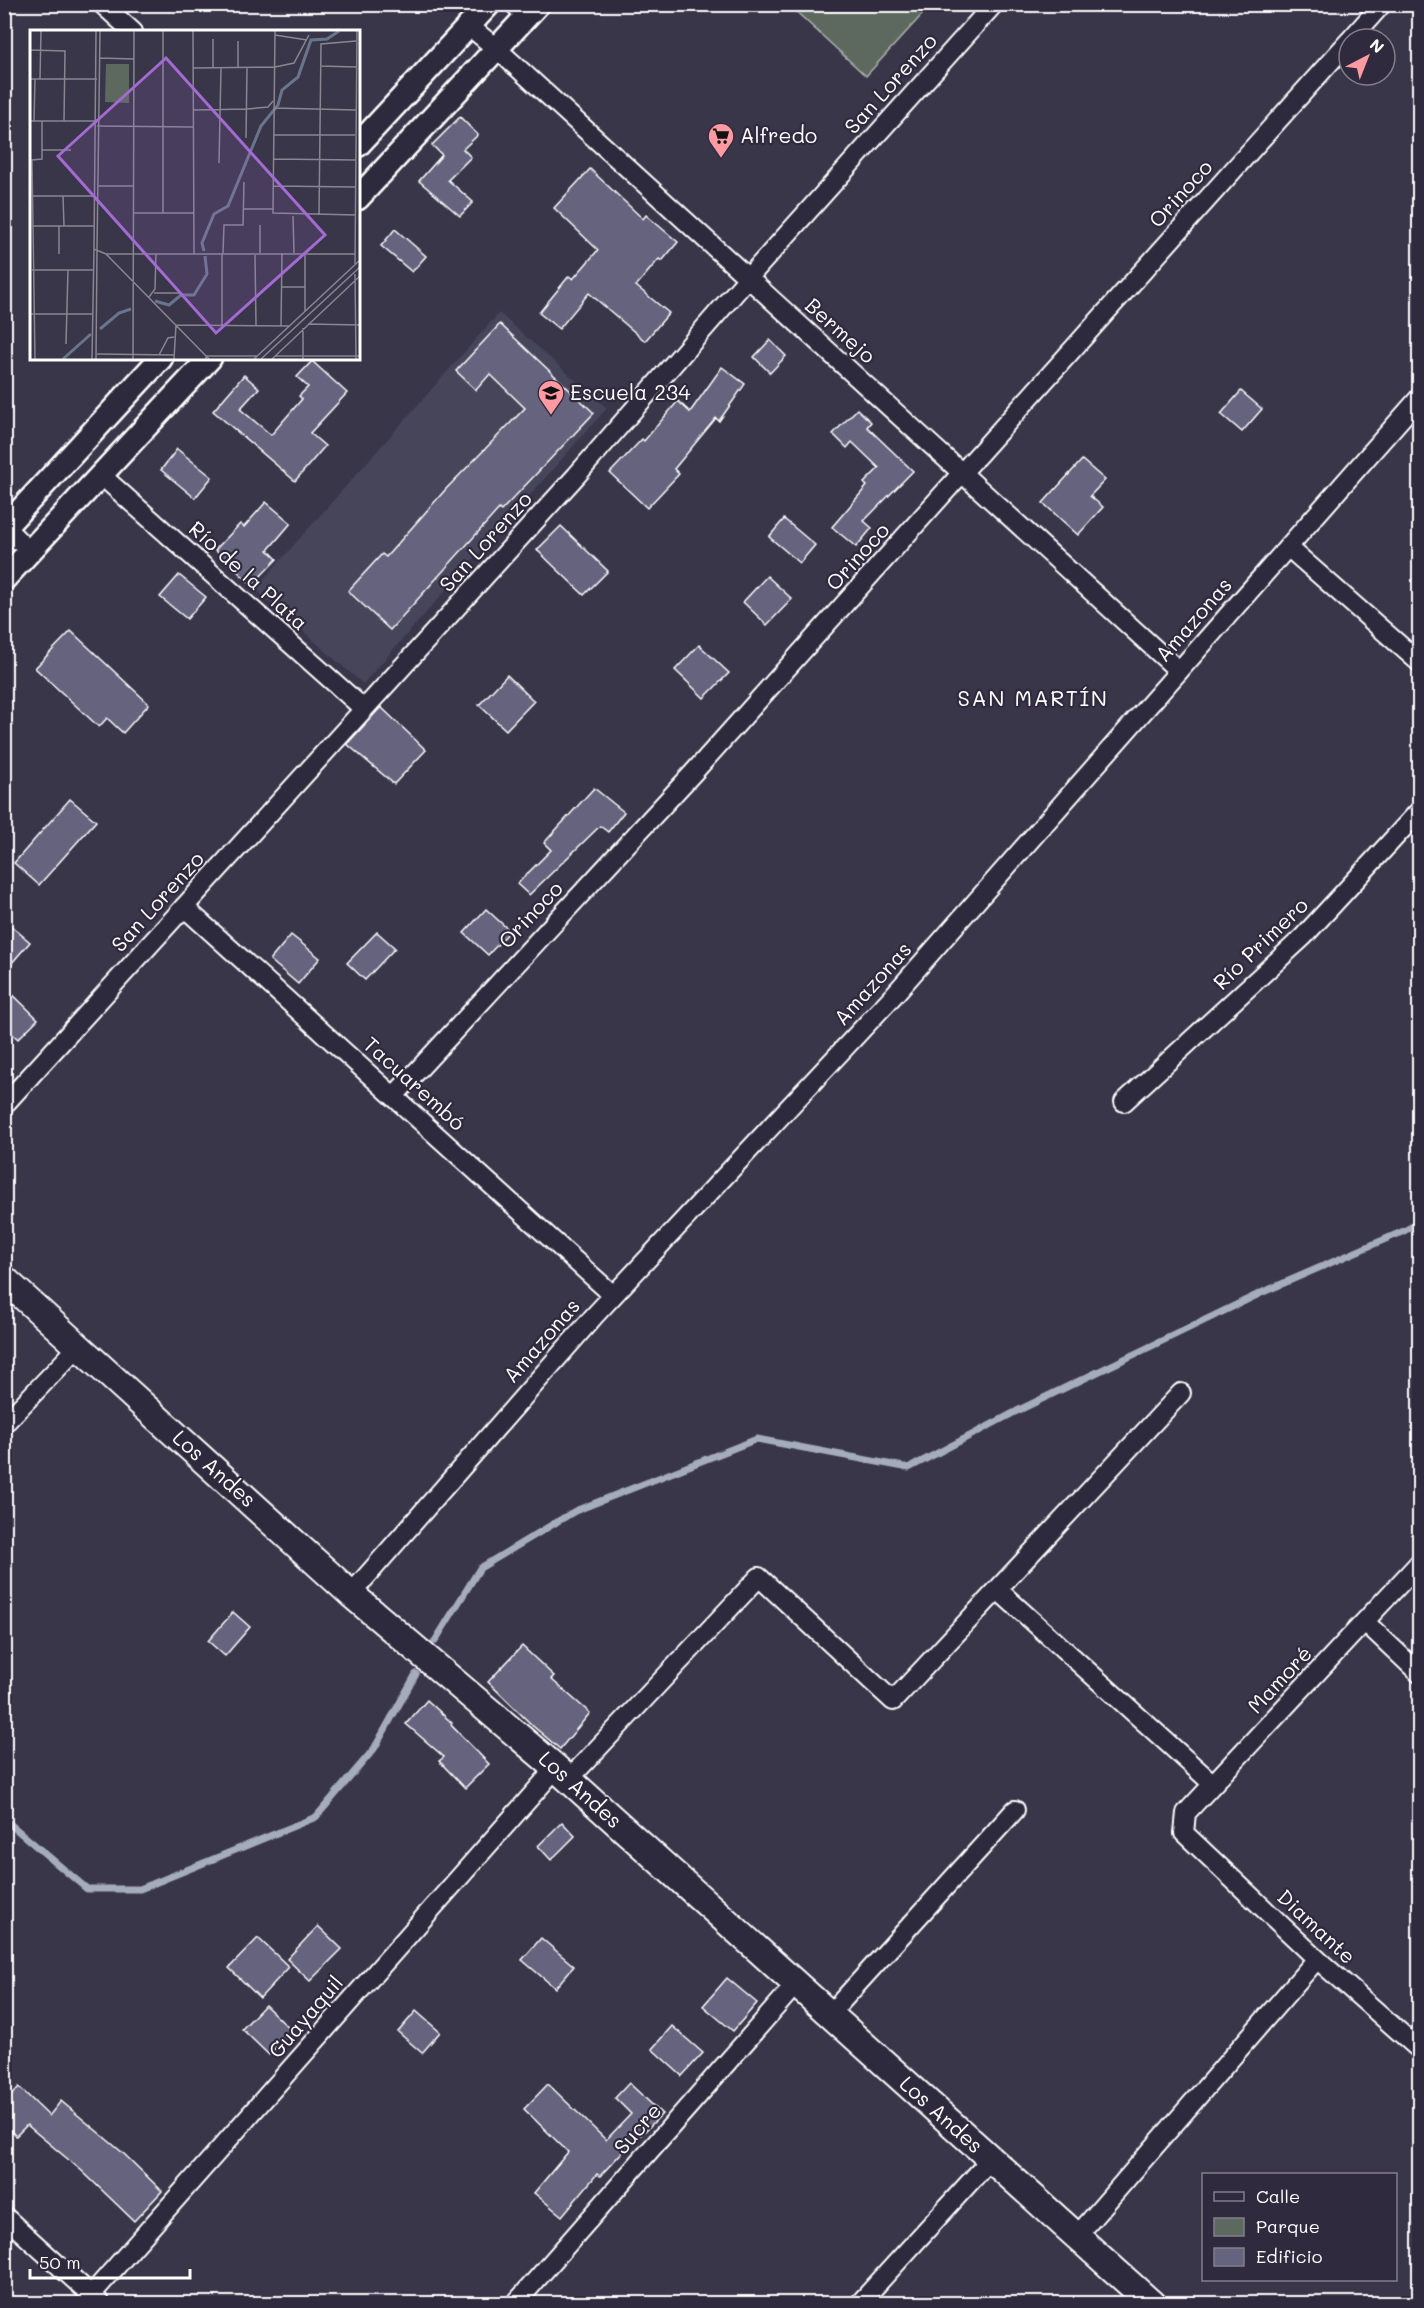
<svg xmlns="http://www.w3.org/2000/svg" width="1424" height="2308" font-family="Mali,sans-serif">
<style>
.built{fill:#47445a}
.green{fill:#5d695f;stroke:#aeb4af;stroke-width:1.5}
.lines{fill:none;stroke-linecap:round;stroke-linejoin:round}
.stream{stroke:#a5acbb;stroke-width:7}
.building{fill:#65647e;stroke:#fff;stroke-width:1.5}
.minor-casing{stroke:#fff;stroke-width:22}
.tertiary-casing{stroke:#fff;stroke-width:27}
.secondary-casing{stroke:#fff;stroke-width:30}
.minor{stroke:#2f2a3d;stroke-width:18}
.tertiary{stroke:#2f2a3d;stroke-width:22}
.secondary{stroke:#2f2a3d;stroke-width:26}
.labels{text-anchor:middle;stroke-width:4.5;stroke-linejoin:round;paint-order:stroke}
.street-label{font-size:21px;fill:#fff;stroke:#2f2a3d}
.poi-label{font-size:21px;fill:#fff;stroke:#2f2a3d;text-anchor:start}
.neighbourhood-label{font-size:22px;letter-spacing:1.5px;fill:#fff;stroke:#2f2a3d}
.inset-river{fill:none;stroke:#69758d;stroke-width:3}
.inset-road{fill:none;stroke:#898692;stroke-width:1.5}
.view{fill:#a36bd2;fill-opacity:0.15;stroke:#a36bd2;stroke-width:3}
.inset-edge{fill:none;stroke:#fff;stroke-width:3}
</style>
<rect width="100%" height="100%" fill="#3a364a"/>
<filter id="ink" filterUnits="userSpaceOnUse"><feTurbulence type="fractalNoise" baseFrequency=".0167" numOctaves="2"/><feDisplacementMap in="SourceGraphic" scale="12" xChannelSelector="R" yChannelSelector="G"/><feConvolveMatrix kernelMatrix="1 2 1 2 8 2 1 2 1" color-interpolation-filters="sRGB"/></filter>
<g filter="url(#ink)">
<polygon class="built" points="499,313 607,408 363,684 255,589"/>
<polygon class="green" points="789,5 931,5 866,76"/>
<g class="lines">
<g class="stream">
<polyline points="435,1641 480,1568 575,1511 757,1439 909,1468 1017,1411 1261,1293 1404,1231 1420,1222"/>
<polyline points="4,1819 87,1889 140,1889 316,1817 374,1749 416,1674"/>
</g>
</g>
<g class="building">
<polygon points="460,117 478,135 463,149 471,157 448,180 473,202 460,216 419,181 442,155 432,145"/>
<polygon points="590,169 643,219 646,215 678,242 662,261 659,259 636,286 669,313 645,341 589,293 559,329 539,313 569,276 573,279 598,250 554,208"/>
<polygon points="395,229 426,256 412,272 381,246"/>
<polygon points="500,324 594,413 501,511 499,509 390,630 348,591 382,554 386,557 446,489 525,408 490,374 476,390 456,371"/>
<polygon points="770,340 786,356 770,373 754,357"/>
<polygon points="312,361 347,393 310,433 325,446 295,481 213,411 244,375 259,388 240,409 271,435 302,399 299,396 308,387 297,377"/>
<polygon points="722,367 745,384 719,421 716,418 674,469 679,474 647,508 610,473 642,439 644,441 678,401 690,412"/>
<polygon points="1241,391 1262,409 1242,432 1221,414"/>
<polygon points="857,409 871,422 867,427 913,471 864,521 872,528 856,547 832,527 867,486 864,483 879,468 852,442 847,448 833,434"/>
<polygon points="177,449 212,477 195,498 161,470"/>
<polygon points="1082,460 1105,480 1090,496 1103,507 1078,535 1043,503"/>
<polygon points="266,502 291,523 268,550 277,559 252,585 215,550 240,524 244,527"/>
<polygon points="784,519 815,545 800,563 769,537"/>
<polygon points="561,526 608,571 584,595 537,550"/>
<polygon points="179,575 206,597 187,619 160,597"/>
<polygon points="767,576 792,599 767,625 743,602"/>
<polygon points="71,631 149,704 123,733 107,718 99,727 35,668"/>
<polygon points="699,645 729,673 704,698 675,670"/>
<polygon points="507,675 534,701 506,730 479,705"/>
<polygon points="381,707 426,750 394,784 347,744"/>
<polygon points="594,788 624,812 608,832 600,826 529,895 517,884 551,850 544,843"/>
<polygon points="70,799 96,821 39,885 14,863"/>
<polygon points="486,909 510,931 488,955 464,933"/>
<polygon points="4,920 30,942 4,972"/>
<polygon points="377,932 395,948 365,980 347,963"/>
<polygon points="291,935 320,958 298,984 270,960"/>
<polygon points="4,986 38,1019 18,1039 4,1026"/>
<polygon points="233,1612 250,1627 225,1656 208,1641"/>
<polygon points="522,1646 554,1676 551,1679 590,1713 560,1749 534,1727 488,1682"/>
<polygon points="427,1700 452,1723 451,1725 489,1764 465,1788 439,1761 444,1757 406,1724"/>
<polygon points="562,1822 575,1836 551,1860 538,1846"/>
<polygon points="318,1926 342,1949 310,1981 287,1959"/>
<polygon points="258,1938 289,1967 260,1998 229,1968"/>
<polygon points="541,1938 574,1966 555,1988 522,1960"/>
<polygon points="727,1978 757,2003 733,2031 703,2006"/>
<polygon points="265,2005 292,2031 269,2055 242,2029"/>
<polygon points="416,2011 440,2032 422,2053 398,2032"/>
<polygon points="672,2026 703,2053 682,2076 652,2049"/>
<polygon points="629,2083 662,2114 641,2135 639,2134 600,2176 597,2174 562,2216 534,2193 568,2152 524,2109 548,2084 606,2140 631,2114 615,2098"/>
<polygon points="19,2087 49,2116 61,2101 123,2153 162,2191 134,2221 82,2171 27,2125 16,2136 4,2125 4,2103"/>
</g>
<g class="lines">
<g class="minor-casing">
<g id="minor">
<polyline points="102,4 133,32"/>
<polyline points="514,4 527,16"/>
<polyline points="469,26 497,49 1179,671"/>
<polyline points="1351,39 1382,4"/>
<polyline points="102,476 364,709"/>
<polyline points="4,526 30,552"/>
<polyline points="1288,547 1420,663"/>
<polyline points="184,907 613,1295"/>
<polyline points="394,1096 693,773 1349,41"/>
<polyline points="1124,1102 1303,937 1420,810"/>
<polyline points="4,1105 576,476 748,278 994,4"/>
<polyline points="4,1424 79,1346"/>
<polyline points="1420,1562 1186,1813 1184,1833 1317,1959 1420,2050"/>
<polyline points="998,1590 1213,1784"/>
<polyline points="351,1594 595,1315 893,996 1420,397"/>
<polyline points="1365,1622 1420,1674"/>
<polyline points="569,1779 759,1577 893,1701 1181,1393"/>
<polyline points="830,2014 1015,1810"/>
<polyline points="4,2216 99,2302"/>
<polyline points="1077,2236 1317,1959"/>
<polyline points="91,2295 556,1768"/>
<polyline points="515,2304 796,1984"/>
<polyline points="859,2304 990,2160"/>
</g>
</g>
<g class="tertiary-casing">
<g id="tertiary">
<polyline points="358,145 489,4"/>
<polyline points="358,198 538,4"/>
<polyline points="4,528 161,358"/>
<polyline points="4,579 210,358"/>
</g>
</g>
<g class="secondary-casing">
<polyline id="secondary" points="4,1279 351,1594 556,1768 1152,2304"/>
</g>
<use href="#minor" class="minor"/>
<use href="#tertiary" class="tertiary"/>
<use href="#secondary" class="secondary"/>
</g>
</g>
<defs>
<g id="supermarket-pin" transform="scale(1.35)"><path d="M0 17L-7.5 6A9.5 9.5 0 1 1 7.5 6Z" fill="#ff9aa2" stroke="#2f2a3d"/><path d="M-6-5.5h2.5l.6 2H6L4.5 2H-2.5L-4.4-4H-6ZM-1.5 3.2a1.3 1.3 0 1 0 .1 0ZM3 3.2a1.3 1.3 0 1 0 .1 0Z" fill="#111"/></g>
<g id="school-pin" transform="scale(1.35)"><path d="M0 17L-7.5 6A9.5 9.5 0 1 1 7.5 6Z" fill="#ff9aa2" stroke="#2f2a3d"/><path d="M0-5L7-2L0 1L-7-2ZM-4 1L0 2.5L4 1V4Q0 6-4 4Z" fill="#111"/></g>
</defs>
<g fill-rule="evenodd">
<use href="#supermarket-pin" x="721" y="136"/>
<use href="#school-pin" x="551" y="393"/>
</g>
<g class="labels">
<g class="street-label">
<text transform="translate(891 84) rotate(-48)" y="7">San Lorenzo</text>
<text transform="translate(1181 194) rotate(-48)" y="7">Orinoco</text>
<text transform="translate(840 331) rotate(42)" y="7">Bermejo</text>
<text transform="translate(486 542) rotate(-48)" y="7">San Lorenzo</text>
<text transform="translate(858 557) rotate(-48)" y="7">Orinoco</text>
<text transform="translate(248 576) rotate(42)" y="7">Río de la Plata</text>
<text transform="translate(1194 620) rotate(-49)" y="7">Amazonas</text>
<text transform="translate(158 902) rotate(-48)" y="7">San Lorenzo</text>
<text transform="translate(531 915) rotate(-47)" y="7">Orinoco</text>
<text transform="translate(1261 944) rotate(-44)" y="7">Río Primero</text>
<text transform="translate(873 984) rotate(-48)" y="7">Amazonas</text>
<text transform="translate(414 1084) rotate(42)" y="7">Tacuarembó</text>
<text transform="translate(542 1341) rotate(-49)" y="7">Amazonas</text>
<text transform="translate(214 1469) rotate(42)" y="7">Los Andes</text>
<text transform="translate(1280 1680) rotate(-47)" y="7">Mamoré</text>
<text transform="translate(580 1790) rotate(42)" y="7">Los Andes</text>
<text transform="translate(1316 1927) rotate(43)" y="7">Diamante</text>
<text transform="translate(306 2017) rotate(-49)" y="7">Guayaquil</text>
<text transform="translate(941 2115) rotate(42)" y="7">Los Andes</text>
<text transform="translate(638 2129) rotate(-49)" y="7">Sucre</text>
</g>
<g class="poi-label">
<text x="740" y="143">Alfredo</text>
<text x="570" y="400">Escuela 234</text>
</g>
<g class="neighbourhood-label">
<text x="1033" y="706">SAN MARTÍN</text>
</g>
</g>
<g transform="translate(30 30)">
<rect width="330" height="330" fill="#3a364a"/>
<path d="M76 34H99V73L75 72Z" fill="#5d695f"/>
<path class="inset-river" d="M174 221 172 213 184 184 198 176 231 96 248 75 252 60 268 47 281 10 297 9 309 1M125 271 139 275 151 265H164L177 244 175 226M70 299 89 283 101 279M33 329 61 304"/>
<path class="inset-road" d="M163 1 164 224M245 1 243 183 326 185M245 5 277 10M208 11V38M0 20 35 21 34 91M70 28 104 29M290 36 326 37M163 38 245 37 264 33 279 5M183 38V9M0 49H67M10 49 11 1M244 78 326 80M164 80 217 79 238 77 243 71M0 91H67M4 91 5 49M67 96 164 97M244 105H325M216 108 217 38M12 120H41M244 129 326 130M189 133 191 38M68 156H104M243 156 326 157M2 166H64M33 166 34 196M213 179H243M104 183H164M133 183V1M289 185 291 14 326 11M263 186 264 223M2 196H64M29 196V224M64 219 66 1M67 219 70 1M192 223V296M193 223 194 195H213L214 152M230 223V195M76 224H325M225 225 226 295M325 235 327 1M2 240H64M325 244 326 329M252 257H275M124 263H151M119 267 125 259 126 224M275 281V225M0 284H63M278 294 330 295M251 296 252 223M36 314 38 240M67 324 144 325M129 325 138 308 144 307M245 326H330M5 329 2 130 12 129V91M62 329 64 219 76 224 179 329M66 329 67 219M103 329 104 1M144 329 146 295 260 296M176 329V326H228M224 329 330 230M231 329 330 237M242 329 330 246M273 329V298"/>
<path class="view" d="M136 28 295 205 186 303 28 126Z"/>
<rect width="330" height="330" class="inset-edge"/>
</g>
<rect width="1424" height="2308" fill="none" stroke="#2f2a3d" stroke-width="24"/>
<rect x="12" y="12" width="1400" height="2284" fill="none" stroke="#fff" stroke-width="2" filter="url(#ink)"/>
<rect x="1202" y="2173" width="195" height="108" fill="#2f2a3d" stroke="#827f8b" stroke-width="1.5"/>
<rect x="1214" y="2192" width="30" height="9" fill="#2f2a3d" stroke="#827f8b" stroke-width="1.5"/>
<text x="1256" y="2203" font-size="18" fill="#ffffff">Calle</text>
<rect x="1214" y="2218" width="30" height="18" fill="#5d695f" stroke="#827f8b" stroke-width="1.5"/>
<text x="1256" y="2233" font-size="18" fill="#ffffff">Parque</text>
<rect x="1214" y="2248" width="30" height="18" fill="#65647e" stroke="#827f8b" stroke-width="1.5"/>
<text x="1256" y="2263" font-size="18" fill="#ffffff">Edificio</text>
<g transform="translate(1367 57) rotate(42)"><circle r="28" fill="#2f2a3d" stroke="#827f8b" stroke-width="1.5"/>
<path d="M0-4.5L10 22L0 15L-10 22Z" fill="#ff9aa2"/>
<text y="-9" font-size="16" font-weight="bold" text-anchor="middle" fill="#ffffff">N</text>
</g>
<path d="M30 2269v9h160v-9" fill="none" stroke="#ffffff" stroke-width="3"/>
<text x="39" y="2269" font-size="18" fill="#ffffff" stroke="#2f2a3d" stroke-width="4.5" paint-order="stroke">50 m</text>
</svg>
